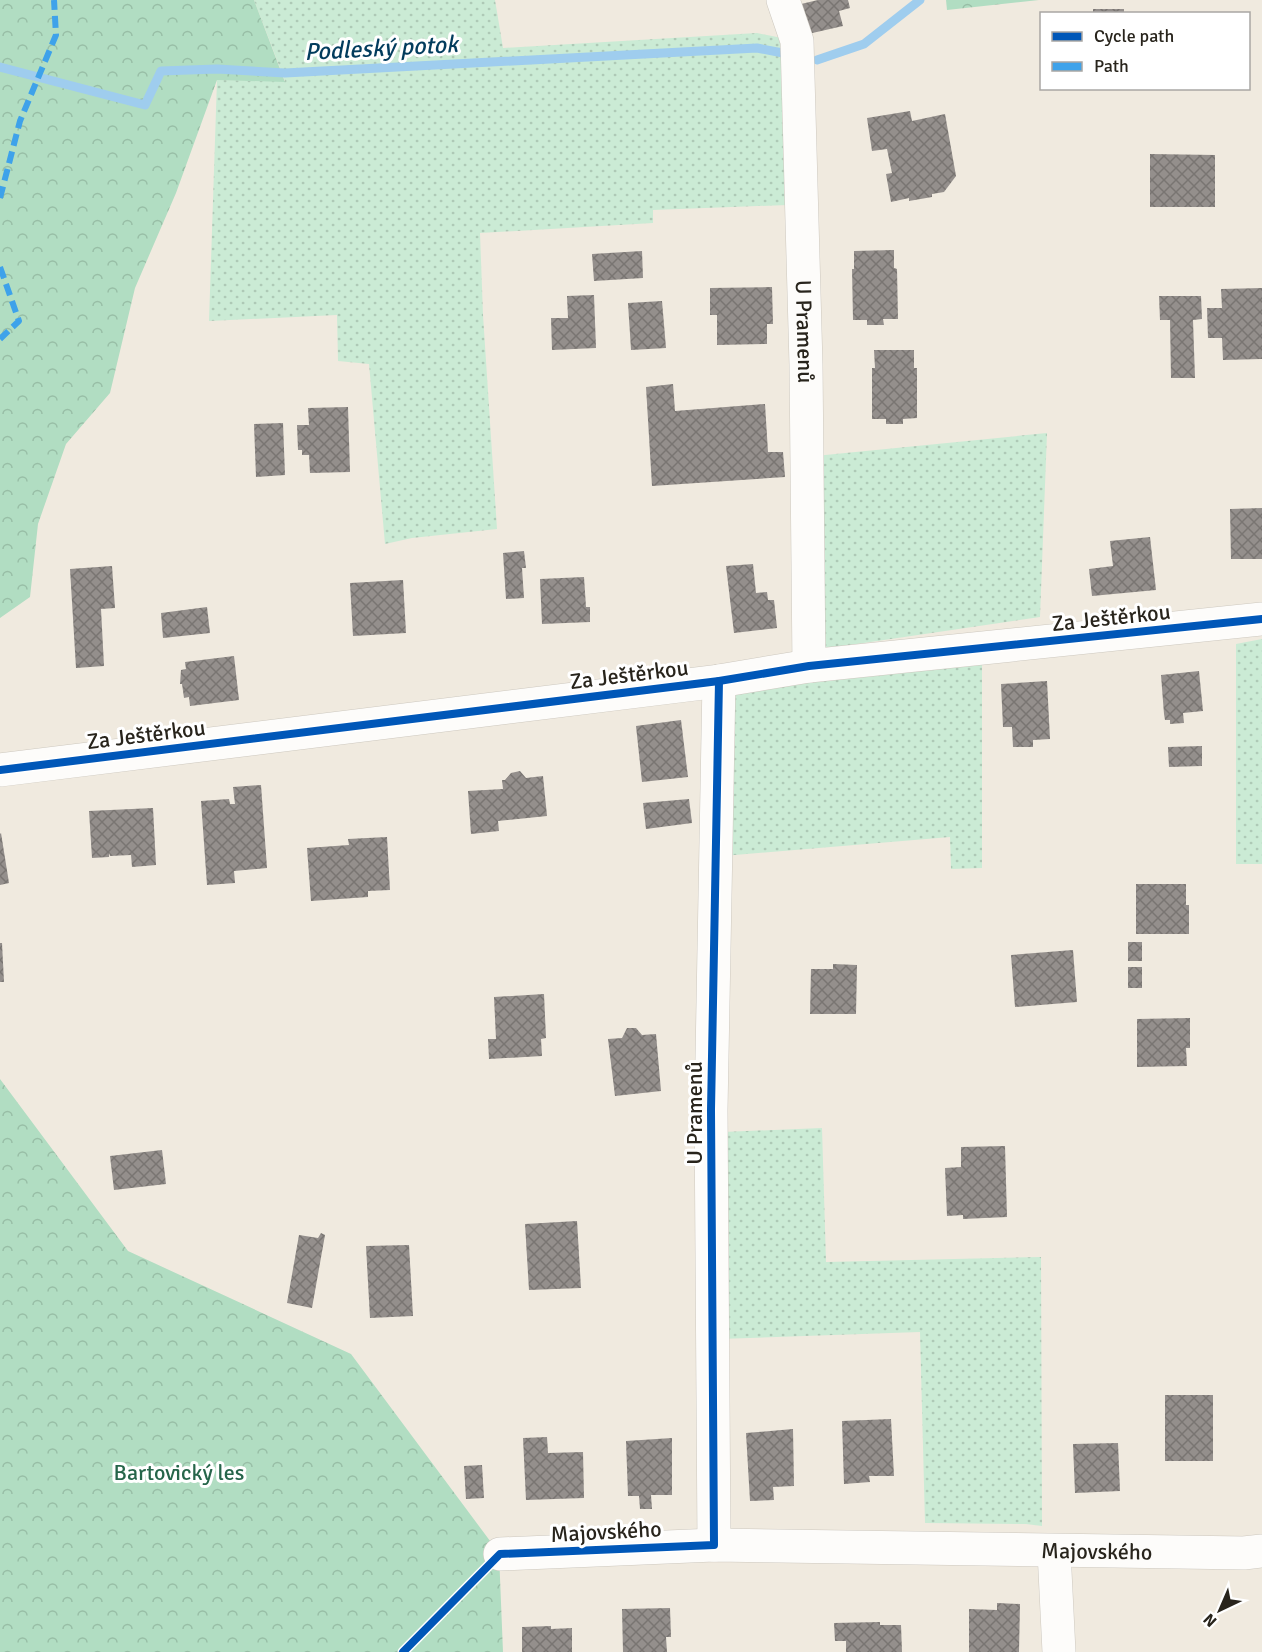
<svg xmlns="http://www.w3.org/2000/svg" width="1262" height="1652" font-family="Signika,sans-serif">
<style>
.grass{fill:url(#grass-dots)}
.forest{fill:url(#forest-crowns)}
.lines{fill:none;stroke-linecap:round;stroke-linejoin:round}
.stream{stroke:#9fcdee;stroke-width:9}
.building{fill:url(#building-cross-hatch)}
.street-casing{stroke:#cdc8bf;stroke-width:34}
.street{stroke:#fdfcfa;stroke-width:33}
.quiet{stroke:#3ea2ea;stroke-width:6;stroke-dasharray:12 6;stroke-linecap:butt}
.cycleway-casing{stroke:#fff;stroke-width:11}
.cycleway{stroke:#0057b8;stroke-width:8}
.labels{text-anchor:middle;stroke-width:6;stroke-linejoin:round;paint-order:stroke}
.street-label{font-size:22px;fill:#28241c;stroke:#fff}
.park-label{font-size:22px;fill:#26654a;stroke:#fff}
.water-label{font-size:24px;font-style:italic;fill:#023c5d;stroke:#fff}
</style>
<defs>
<pattern id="grass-dots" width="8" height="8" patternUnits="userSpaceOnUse" patternTransform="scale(1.5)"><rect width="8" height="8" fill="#cbebd5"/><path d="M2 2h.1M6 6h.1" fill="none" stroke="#aec9b6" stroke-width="1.8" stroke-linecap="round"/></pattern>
<pattern id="forest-crowns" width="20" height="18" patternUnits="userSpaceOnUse" patternTransform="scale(1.5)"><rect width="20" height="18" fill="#b1ddc2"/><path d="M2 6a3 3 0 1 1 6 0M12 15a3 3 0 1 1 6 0" fill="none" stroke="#98bea6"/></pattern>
<pattern id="building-cross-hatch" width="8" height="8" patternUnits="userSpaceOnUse" patternTransform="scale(1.5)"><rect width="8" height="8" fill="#948f8c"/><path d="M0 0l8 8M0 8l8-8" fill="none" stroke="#797572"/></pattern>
</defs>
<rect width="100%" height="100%" fill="#f0eadf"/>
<g class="grass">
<polygon points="254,0 495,0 503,48 757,33 787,39 787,205 653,210 653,223 480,233 483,315 497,529 412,538 385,544 369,364 338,361 337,315 209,321 217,80 285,81"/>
<polygon points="1047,433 1040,617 816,650 815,456"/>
<polygon points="1262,639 1262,864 1236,864 1236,644"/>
<polygon points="982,662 982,868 951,869 950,837 723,856 725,689"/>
<polygon points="822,1128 826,1262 1041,1257 1042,1526 1026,1524 925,1523 920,1332 720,1339 723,1132"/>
</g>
<g class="forest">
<polygon points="0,0 254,0 285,82 217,80 176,193 135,288 110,393 66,444 38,524 30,597 0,618"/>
<polygon points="946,0 1039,0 947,10"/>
<polygon points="0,1079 128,1251 351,1354 499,1553 503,1652 0,1652"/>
</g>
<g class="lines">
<g class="stream">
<polyline points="817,60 864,44 920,0"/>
<polyline points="0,67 145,105 161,71 217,69 285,73 757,48 788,54"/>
</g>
</g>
<g class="building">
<polygon points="818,0 848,0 850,8 839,11 843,26 808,34 801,4"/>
<rect x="1093" y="9" width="31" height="5"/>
<polygon points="910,111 912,121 945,114 956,176 944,192 932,194 932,197 909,201 909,198 891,202 886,174 892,173 887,149 872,151 867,118"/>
<polygon points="1150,154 1215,155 1215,207 1150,207"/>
<polygon points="894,250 894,268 897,269 898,319 883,319 884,325 867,325 867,320 853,320 852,269 854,269 854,251"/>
<polygon points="642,251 643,278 594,281 592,254"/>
<polygon points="772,287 773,324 767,324 767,344 717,345 717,315 710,315 710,288"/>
<polygon points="1262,288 1262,359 1223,360 1222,338 1208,338 1207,308 1222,308 1221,289"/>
<polygon points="594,295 596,348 552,350 551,318 568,318 567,296"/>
<polygon points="1159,296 1201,296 1202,319 1193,320 1195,378 1171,378 1170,320 1160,320"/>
<polygon points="662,301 666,348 631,350 628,303"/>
<polygon points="874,350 914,350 914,368 917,368 917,418 903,419 903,424 886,424 886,419 872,419 872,368 875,368"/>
<polygon points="673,384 675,411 765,404 768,452 783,452 785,477 652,486 646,387"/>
<polygon points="348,407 350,472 310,473 309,455 302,455 302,450 298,450 297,425 309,425 308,408"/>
<polygon points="283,423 285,475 256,477 254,424"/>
<polygon points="1262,508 1262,559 1231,559 1230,509"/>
<polygon points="1150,537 1156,590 1092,596 1089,569 1113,566 1110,541"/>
<polygon points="524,551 526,568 522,568 524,598 506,599 503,553"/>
<polygon points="753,564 756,593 767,592 768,600 774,600 777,628 734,633 726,566"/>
<polygon points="112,566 115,608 101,609 104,666 76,668 70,569"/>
<polygon points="584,577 586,607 590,607 590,622 542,624 540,579"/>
<polygon points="403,580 406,633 353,636 350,583"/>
<polygon points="207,607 210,633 163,638 161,613"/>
<polygon points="234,656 239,700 190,706 189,697 184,698 182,684 180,684 181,670 186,669 185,662"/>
<polygon points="1199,671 1203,711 1183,713 1184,723 1170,724 1170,720 1165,720 1164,714 1161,675"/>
<polygon points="1047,681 1050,739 1033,740 1033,747 1013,747 1012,727 1003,727 1001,684"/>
<polygon points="681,720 688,777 642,782 636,726"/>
<polygon points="1202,746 1202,766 1169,767 1168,747"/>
<polygon points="520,771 526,778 543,776 547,816 498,821 499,831 471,834 468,791 503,789 502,780 505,780 511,773"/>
<polygon points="261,785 267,868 234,871 235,883 207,885 201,801 229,799 230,804 235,804 233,787"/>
<polygon points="689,799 692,823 646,829 643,803"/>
<polygon points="153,808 156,865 132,867 131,855 110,856 109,853 109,857 92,858 89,811"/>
<polygon points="1,833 9,883 0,885 0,834"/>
<polygon points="387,837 390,890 368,891 368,897 311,901 307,848 349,845 348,839"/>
<polygon points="1136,884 1186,884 1186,905 1189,905 1189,934 1136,934"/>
<rect x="1128" y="942" width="14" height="19"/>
<polygon points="0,943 2,943 4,982 0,982"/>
<polygon points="1073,950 1077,1002 1015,1007 1011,955"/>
<polygon points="833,964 857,965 856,1014 810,1014 811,969 833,969"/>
<rect x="1128" y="967" width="14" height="21"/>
<polygon points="544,994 546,1038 541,1039 542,1056 489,1059 488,1039 496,1039 494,997"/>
<polygon points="1190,1018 1190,1048 1186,1048 1187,1066 1137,1067 1137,1019"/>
<polygon points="627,1028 636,1028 642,1035 656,1034 661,1091 615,1096 608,1039 622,1038"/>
<polygon points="1005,1146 1007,1217 963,1219 963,1215 947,1216 945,1168 961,1167 961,1147"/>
<polygon points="162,1150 166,1184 114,1190 110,1156"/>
<polygon points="577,1221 581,1288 529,1290 525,1224"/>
<polygon points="321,1233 325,1235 312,1308 287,1303 299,1235 318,1238"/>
<polygon points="409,1245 413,1316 370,1318 366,1246"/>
<rect x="1165" y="1395" width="48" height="66"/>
<polygon points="891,1419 894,1476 869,1476 870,1482 844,1484 842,1421"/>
<polygon points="793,1429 794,1486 773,1487 774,1500 750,1501 746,1433"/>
<polygon points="547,1437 548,1453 583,1452 584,1498 526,1500 523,1438"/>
<polygon points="672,1438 672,1495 651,1495 652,1509 640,1509 639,1496 628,1496 626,1441"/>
<polygon points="1118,1443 1120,1491 1075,1493 1073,1444"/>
<polygon points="482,1465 484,1498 466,1499 464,1466"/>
<polygon points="997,1603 1020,1604 1019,1652 969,1652 969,1609 997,1610"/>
<polygon points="670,1608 671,1637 666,1637 667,1652 623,1652 622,1609"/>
<polygon points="880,1622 880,1625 901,1625 902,1652 846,1652 846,1641 835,1641 834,1623"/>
<polygon points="551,1626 551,1629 572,1628 572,1652 522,1652 522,1627"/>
</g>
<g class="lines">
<g class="street-casing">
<g id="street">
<path id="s1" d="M783 0 797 41 806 365 809 666"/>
<polyline points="0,770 719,681 809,666 1262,619"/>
<polyline points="714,1545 711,1110 719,681"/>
<polyline points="1054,1551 1059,1652"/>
<path id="s2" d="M500 1554 714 1545 1244 1553 1262 1551"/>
</g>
</g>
<use href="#street" class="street"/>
<g class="quiet">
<polyline points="0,198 20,121 56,35 54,0"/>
<polyline points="0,267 19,321 0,339"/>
</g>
<g class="cycleway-casing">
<g id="cycleway">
<polyline points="0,770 719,681 809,666 1262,619"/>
<polyline points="403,1652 500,1554 714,1545 711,1110 719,681"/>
</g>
</g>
<use href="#cycleway" class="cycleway"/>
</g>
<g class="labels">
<g class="street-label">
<text dy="8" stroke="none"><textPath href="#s1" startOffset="334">U Pramenů</textPath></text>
<text transform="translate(1111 617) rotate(-6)" y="8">Za Ještěrkou</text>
<text transform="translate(629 674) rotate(-7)" y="8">Za Ještěrkou</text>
<text transform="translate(146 734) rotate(-7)" y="8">Za Ještěrkou</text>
<text transform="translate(694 1113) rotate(-90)" y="8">U Pramenů</text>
<text transform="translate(606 1531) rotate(-3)" y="8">Majovského</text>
<text dy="8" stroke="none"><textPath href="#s2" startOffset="597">Majovského</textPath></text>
</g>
<g class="park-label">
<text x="179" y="1480">Bartovický les</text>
</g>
<g class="water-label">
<text transform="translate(381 48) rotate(-3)" y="8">Podleský potok</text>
</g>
</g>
<rect x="1040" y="12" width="210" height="78" fill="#ffffff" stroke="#a9a7a4" stroke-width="1.5"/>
<rect x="1052" y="32" width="30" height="9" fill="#0057b8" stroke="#a9a7a4" stroke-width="1.5"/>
<text x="1094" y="42" font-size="18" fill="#28241c">Cycle path</text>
<rect x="1052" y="62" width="30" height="9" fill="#3ea2ea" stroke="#a9a7a4" stroke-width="1.5"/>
<text x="1094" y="72" font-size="18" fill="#28241c">Path</text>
<g transform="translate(1220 1610) rotate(224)" stroke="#ffffff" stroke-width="4.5" paint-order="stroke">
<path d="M0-4.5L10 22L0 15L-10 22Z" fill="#28241c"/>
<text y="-9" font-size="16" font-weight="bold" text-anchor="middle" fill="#28241c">N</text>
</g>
</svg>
